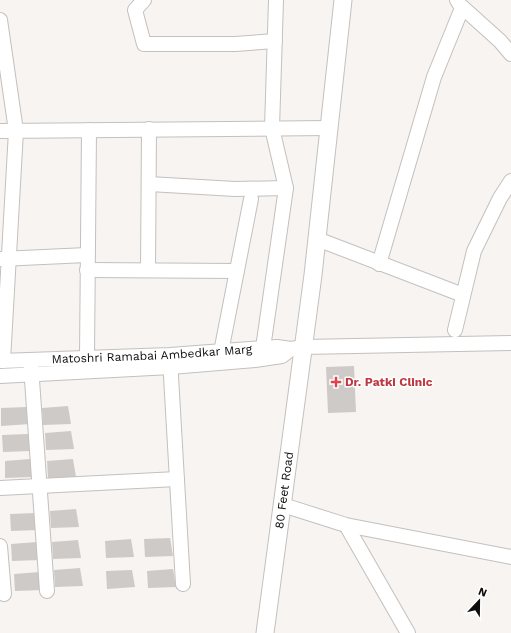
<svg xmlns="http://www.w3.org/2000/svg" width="511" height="633" font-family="'Work Sans',sans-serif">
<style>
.building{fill:#cecac8}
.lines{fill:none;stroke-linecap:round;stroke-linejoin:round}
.minor-casing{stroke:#c3c0bd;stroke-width:16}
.major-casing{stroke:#c3c0bd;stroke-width:19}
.minor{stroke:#fff;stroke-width:14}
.major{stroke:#fff;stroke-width:17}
.health-dot{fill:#e0444e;stroke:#fff;stroke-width:1.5}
.labels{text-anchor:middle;stroke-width:3;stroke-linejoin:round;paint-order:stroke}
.street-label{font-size:12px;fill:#0e0d0c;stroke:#fff}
.health-label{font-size:12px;font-weight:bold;fill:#be3a42;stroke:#fff;text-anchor:start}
</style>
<rect width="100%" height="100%" fill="#f7f4f1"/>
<g class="building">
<polygon points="354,366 356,412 328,413 326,367"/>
<polygon points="68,406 71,424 43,425 42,408"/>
<polygon points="26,407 30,424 1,426 1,408"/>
<polygon points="71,431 74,449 46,450 45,433"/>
<polygon points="28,434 31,451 3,452 2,435"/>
<polygon points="30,459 33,477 5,478 5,461"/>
<polygon points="73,459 76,477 48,478 47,461"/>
<polygon points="76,509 79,527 51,528 50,511"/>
<polygon points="36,513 39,530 11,531 10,514"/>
<polygon points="170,538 173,556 145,557 144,539"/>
<polygon points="131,539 134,557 106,558 105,541"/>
<polygon points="78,540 81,558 53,559 52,542"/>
<polygon points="37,542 40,560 12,561 11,544"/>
<polygon points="80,568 83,586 55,587 54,570"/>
<polygon points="173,569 176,587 148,588 147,571"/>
<polygon points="132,570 135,587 107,589 106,571"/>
<polygon points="40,572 43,590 15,591 14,574"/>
</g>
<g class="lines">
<g class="minor-casing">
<g id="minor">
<polyline points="144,0 135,10 144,44 235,44 275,41"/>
<polyline points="457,0 460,5 500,41 511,54"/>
<polyline points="0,20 16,131 3,361"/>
<polyline points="0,131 329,128"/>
<polyline points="149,184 235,189 286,188"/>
<polyline points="317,239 463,295"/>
<polyline points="0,259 87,255"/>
<polyline points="379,264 434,77 462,8"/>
<polyline points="87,270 237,271"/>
<polyline points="148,270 149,129"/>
<polyline points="455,330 474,251 500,198 511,181"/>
<polyline points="263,348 286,188 272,128 276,0"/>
<polyline points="221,352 251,199"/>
<polyline points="87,357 89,130"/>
<polyline points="170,359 183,584"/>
<path id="s1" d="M0 361 170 355 277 347 291 349 303 347 511 343"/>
<polyline points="31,366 47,591"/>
<polyline points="0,376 171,367 255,360 282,356 291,349"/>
<polyline points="0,488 177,479"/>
<polyline points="283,505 346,525 511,557"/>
<polyline points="346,525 408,633"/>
<polyline points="0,546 4,594"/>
</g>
</g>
<g class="major-casing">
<g id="major">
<path id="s2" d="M265 633 313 275 343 0"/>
</g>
</g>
<use href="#minor" class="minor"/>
<use href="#major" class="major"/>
</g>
<path class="health-dot" d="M334 376h4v4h4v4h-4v4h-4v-4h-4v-4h4z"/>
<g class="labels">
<g class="street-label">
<text dy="4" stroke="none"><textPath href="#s1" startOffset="152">Matoshri Ramabai Ambedkar Marg</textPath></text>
<text dy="4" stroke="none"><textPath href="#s2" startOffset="144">80 Feet Road</textPath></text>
</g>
<g class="health-label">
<text x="345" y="386">Dr. Patki Clinic</text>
</g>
</g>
<g transform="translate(479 601) rotate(22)" stroke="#ffffff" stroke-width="3" paint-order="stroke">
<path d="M0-3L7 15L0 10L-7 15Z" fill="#0e0d0c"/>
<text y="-6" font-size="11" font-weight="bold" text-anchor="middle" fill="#0e0d0c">N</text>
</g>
</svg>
